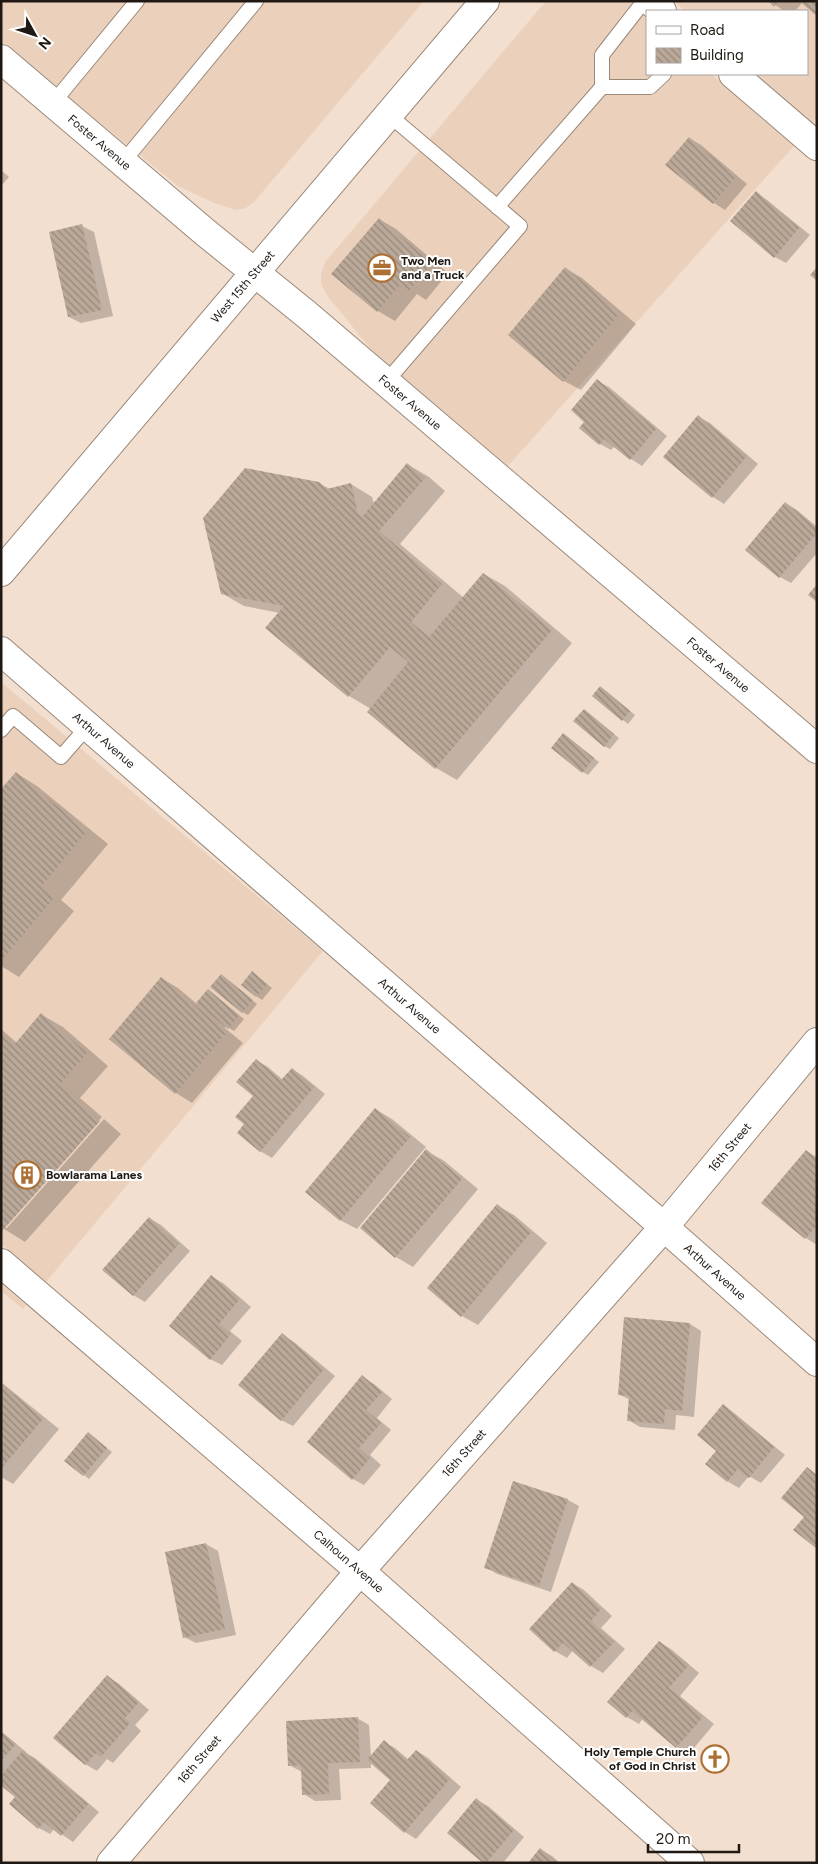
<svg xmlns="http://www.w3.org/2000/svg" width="818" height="1864" font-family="Figtree,sans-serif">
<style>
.built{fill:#ebd1bc}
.shadow{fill:#0003}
.building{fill:url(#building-back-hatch)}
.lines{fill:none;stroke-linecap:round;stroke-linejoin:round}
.service-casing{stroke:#9a8879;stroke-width:16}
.minor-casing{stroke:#9a8879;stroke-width:30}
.trunk-casing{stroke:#9a8879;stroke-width:30}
.service{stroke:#fff;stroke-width:14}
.minor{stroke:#fff;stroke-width:28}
.trunk{stroke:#fff;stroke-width:28}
.labels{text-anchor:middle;stroke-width:4;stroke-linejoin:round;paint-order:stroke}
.street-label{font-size:12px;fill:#201913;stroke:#fff}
.poi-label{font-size:12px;font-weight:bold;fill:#201913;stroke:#fff;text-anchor:start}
</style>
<defs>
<pattern id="building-back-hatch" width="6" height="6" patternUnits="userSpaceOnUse" patternTransform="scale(1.25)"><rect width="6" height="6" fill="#baa898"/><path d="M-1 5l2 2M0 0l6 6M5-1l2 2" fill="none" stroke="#97887b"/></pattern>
</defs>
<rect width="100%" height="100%" fill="#f2dfcf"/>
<g class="built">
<polygon points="1,1 424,1 254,202 246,208 236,210 214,203 178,186 99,122 1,40"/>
<polygon points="546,1 629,1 647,17 647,74 711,74 794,146 508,466 374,353 329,298 321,284 321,274 325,262 332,254"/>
<polygon points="674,1 817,1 817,118 813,122 757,74 807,74 807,11 685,11"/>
<polygon points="1,682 323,951 46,1282 1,1244"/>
<polygon points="1,1284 26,1305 23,1309 1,1291"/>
</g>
<g class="shadow">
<polygon points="770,1 817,1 802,3 795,11 784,11"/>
<polygon points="689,138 701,145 747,184 725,210 714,203 667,165"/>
<polygon points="1,170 9,177 1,186"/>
<polygon points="756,193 767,200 810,235 786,263 775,257"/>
<polygon points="379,219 396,229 448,273 426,300 417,294 395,321 378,311 333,274"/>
<polygon points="82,226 94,232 113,316 81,323 69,317"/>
<polygon points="565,268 582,278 636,324 581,390 564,381 509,335"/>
<polygon points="597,381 609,387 667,436 642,466 631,459 615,446 611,450 600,444 586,421"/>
<polygon points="698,417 710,423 758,464 724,504 713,497 665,457"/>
<polygon points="407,464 429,477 445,491 400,544 464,598 484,574 505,586 572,643 457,780 436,768 369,711 371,709 349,696 280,613 244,606 223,594 318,483 330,489 351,484 372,497 374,504"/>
<polygon points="785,503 797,510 817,527 817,553 791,583 780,577"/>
<polygon points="606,691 635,715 628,724 594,696"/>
<polygon points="584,710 619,738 610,749 604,746"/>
<polygon points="564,734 599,762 588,775 583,772"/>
<polygon points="16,773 37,786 108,844 61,900 74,911 19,977 1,966 1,791"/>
<polygon points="253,973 272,988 262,1000 256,996"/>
<polygon points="221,975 257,1004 248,1015 242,1012"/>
<polygon points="161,978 178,988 197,1004 208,991 244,1019 234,1031 225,1026 225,1028 243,1043 192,1103 176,1093 110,1039"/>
<polygon points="42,1015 63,1027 108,1066 80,1098 102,1117 4,1228 7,1228 104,1119 121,1134 25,1242 1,1227 1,1029 17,1043"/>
<polygon points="256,1060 268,1067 283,1080 292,1069 303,1076 325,1094 272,1158 260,1151 246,1124 254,1096"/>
<polygon points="375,1109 392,1119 426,1147 357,1229 340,1220"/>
<polygon points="426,1151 443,1160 478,1189 413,1267 396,1257 361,1228"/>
<polygon points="806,1151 817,1157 817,1245 806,1238 763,1203"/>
<polygon points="498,1206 514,1215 547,1243 478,1325 462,1316"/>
<polygon points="149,1218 161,1225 190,1251 145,1302 133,1295"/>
<polygon points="212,1277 223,1283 251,1307 230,1331 242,1341 222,1365 210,1359"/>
<polygon points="690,1324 701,1331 694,1417 676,1415 675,1430 640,1427 628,1420 630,1400 619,1394"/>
<polygon points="282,1335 294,1342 335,1376 293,1426 281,1420"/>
<polygon points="362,1377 374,1384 392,1399 377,1418 391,1430 370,1455 381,1465 364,1485 353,1479"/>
<polygon points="1,1382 59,1429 13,1484 1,1477"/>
<polygon points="723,1406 734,1413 785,1455 761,1483 749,1476 739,1488 727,1481 718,1450"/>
<polygon points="88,1433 112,1452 89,1479 66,1461"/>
<polygon points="514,1482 568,1500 579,1506 551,1592 497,1574 486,1567"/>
<polygon points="206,1544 218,1551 236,1635 196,1643 184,1637"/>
<polygon points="572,1583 584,1590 612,1616 601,1628 625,1649 603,1673 591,1666 573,1650 567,1658 555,1651 530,1629"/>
<polygon points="659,1642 671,1649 699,1673 680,1696 714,1724 689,1754 677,1747 643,1718 639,1724 627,1717 609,1702"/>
<polygon points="107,1677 118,1683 149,1710 135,1725 141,1731 113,1763 107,1759 97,1771 85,1764"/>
<polygon points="357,1718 369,1725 371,1757 384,1742 395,1748 409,1760 417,1751 428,1758 461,1787 416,1839 405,1832 392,1780 371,1762 371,1768 339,1769 341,1800 315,1801 304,1794 302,1772 289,1765"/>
<polygon points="1,1731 26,1752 25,1753 35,1758 99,1812 73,1842 54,1829 50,1834 39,1828 16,1797 1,1785"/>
<polygon points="476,1800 488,1806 524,1837 503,1863 485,1863"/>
<polygon points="540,1849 552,1856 560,1863 529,1863"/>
</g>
<g class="building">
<polygon points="768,1 779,1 774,7"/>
<polygon points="799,1 817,1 817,16"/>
<polygon points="689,137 736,177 713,204 665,165"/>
<polygon points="756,191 799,228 774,258 730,221"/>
<polygon points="379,218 432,263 409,291 401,284 377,312 331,274"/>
<polygon points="82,224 102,310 68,317 49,232"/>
<polygon points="565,267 620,313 563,382 508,335"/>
<polygon points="817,267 817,281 810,275"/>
<polygon points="597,379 656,429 630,460 604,439 599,445 579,428 584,422 571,410"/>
<polygon points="698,415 747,456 712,498 663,457"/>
<polygon points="407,463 425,478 379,531 442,584 411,622 429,637 483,573 552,630 435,769 367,712 408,662 390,647 348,697 265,628 284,606 221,594 203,518 245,468 319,482 327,489 351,483 358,514 362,517"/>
<polygon points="785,502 817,528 817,533 779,578 745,550"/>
<polygon points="817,584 817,602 808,595"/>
<polygon points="600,686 630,711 622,721 592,696"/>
<polygon points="584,709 614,734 604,747 573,721"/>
<polygon points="563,733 594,758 582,773 551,748"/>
<polygon points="16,772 87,831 41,887 54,898 1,961 1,789"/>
<polygon points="252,971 267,984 256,997 241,985"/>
<polygon points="221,974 253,1000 242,1013 210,987"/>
<polygon points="161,977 227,1032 175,1094 109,1039"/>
<polygon points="208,989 239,1015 228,1029 196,1003"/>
<polygon points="41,1013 87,1053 59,1085 100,1121 3,1230 1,1229 1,1034 14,1045"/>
<polygon points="256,1059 281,1080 292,1068 314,1087 260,1152 237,1133 244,1124 235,1117 253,1096 236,1082"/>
<polygon points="375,1108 410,1137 340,1221 305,1192"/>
<polygon points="426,1149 462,1179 395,1258 360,1228"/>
<polygon points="806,1150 817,1159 817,1225 805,1239 761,1203"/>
<polygon points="497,1204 531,1232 461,1317 427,1288"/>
<polygon points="149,1217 179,1244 133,1296 102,1270"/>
<polygon points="211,1275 240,1299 219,1324 231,1334 210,1360 169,1326"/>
<polygon points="624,1317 690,1323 682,1411 665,1409 664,1424 627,1421 629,1396 618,1395"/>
<polygon points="282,1333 324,1369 281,1421 238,1385"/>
<polygon points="362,1375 382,1392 366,1410 381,1423 359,1448 370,1458 352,1480 307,1442"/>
<polygon points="1,1383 43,1419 1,1469"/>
<polygon points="723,1404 774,1447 749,1478 738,1469 727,1482 705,1464 716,1451 697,1435"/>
<polygon points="88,1432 107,1448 83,1476 64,1461"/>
<polygon points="807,1467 817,1475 817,1549 793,1530 804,1517 781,1498"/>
<polygon points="513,1481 568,1499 539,1586 484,1568"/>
<polygon points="206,1543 225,1629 183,1638 165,1552"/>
<polygon points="572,1582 601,1609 591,1621 614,1642 590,1667 563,1643 554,1652 529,1629"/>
<polygon points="659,1641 689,1665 669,1688 703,1717 676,1748 632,1711 626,1718 607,1702"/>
<polygon points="107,1675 139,1702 125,1718 130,1723 101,1757 96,1753 85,1765 53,1738"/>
<polygon points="358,1717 360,1762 328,1763 329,1794 302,1795 301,1765 288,1766 286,1721"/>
<polygon points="1,1732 16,1744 1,1761"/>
<polygon points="384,1740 407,1760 416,1750 450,1779 404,1833 370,1803 390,1780 367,1760"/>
<polygon points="23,1750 88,1804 61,1836 44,1822 38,1829 9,1804 15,1797 1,1786 1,1776"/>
<polygon points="476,1798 514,1830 486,1863 483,1863 447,1833"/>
<polygon points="540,1848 558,1863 528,1863"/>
</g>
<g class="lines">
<g class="service-casing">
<g id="service">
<polyline points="644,1 602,55 602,87 650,87 664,74"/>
<polyline points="53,103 137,1"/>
<polyline points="123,162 256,1"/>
<polyline points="497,207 602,87"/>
<polyline points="386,382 520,226 389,115"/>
<polyline points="1,730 13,716 61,757 88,726"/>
</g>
</g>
<g class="minor-casing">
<g id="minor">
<polyline points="650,1 662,11"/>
<path id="s1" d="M1 59 206 233 306 314 817 749"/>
<polyline points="733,74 817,146"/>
<path id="s2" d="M1 651 664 1227 817 1362"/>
<path id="s3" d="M1 1263 360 1571 690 1863"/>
<path id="s4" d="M111 1863 360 1571 664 1227 817 1042"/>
</g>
</g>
<g class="trunk-casing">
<g id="trunk">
<path id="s5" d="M1 572 485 1"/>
</g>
</g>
<use href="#service" class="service"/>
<use href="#minor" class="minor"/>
<use href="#trunk" class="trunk"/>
</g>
<defs>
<g id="office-ring" transform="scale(1.4375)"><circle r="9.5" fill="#fff" stroke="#ad7034" stroke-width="1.5"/><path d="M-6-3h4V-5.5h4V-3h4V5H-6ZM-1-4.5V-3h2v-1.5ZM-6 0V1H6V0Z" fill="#ad7034"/></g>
<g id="building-ring" transform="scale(1.4375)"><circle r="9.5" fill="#fff" stroke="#ad7034" stroke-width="1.5"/><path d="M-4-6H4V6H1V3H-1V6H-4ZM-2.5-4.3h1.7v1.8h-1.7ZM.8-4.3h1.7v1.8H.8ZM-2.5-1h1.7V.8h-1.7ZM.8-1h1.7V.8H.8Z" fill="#ad7034"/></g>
<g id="church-ring" transform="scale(1.4375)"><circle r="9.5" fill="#fff" stroke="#ad7034" stroke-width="1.5"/><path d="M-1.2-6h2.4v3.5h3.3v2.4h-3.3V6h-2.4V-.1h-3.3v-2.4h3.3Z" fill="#ad7034"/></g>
</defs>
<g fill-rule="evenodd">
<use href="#office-ring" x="382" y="268"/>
<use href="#building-ring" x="27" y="1175"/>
<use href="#church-ring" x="715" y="1759"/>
</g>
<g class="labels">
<g class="street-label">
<text dy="4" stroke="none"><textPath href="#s1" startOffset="129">Foster Avenue</textPath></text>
<text dy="4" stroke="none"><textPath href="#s5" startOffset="374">West 15th Street</textPath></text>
<text dy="4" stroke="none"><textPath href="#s1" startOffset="534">Foster Avenue</textPath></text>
<text dy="4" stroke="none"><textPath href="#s1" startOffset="939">Foster Avenue</textPath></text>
<text dy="4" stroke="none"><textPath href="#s2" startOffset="136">Arthur Avenue</textPath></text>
<text dy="4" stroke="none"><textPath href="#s2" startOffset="541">Arthur Avenue</textPath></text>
<text dy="4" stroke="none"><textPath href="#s4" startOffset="946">16th Street</textPath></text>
<text dy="4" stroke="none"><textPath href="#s2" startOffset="946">Arthur Avenue</textPath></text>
<text dy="4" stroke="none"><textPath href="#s4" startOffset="541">16th Street</textPath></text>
<text dy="4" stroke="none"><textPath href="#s3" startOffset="458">Calhoun Avenue</textPath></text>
<text dy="4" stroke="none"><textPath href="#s4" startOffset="136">16th Street</textPath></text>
</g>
<g class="poi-label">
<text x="401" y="265">Two Men<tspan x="401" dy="14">and a Truck</tspan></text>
<text x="46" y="1179">Bowlarama Lanes</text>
<text x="696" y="1756" text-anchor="end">Holy Temple Church<tspan x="696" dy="14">of God in Christ</tspan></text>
</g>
</g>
<rect width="818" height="1864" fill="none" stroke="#201913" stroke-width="5"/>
<rect x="646" y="10" width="162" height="65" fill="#ffffff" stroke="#a6a3a1"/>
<rect x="656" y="26" width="25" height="8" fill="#ffffff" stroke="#a6a3a1"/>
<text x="690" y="35" font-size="15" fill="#201913">Road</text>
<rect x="656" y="48" width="25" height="15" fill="url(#building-back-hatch)" stroke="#a6a3a1"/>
<text x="690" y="60" font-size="15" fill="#201913">Building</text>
<g transform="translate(35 35) rotate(130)" stroke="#ffffff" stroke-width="4" paint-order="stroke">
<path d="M0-4L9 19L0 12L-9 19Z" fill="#201913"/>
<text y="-8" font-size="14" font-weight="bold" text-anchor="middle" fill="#201913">N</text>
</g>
<path d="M648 1844v8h91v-8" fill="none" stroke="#201913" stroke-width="2.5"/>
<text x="656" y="1844" font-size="15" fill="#201913" stroke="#ffffff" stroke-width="4" paint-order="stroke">20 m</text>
</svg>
